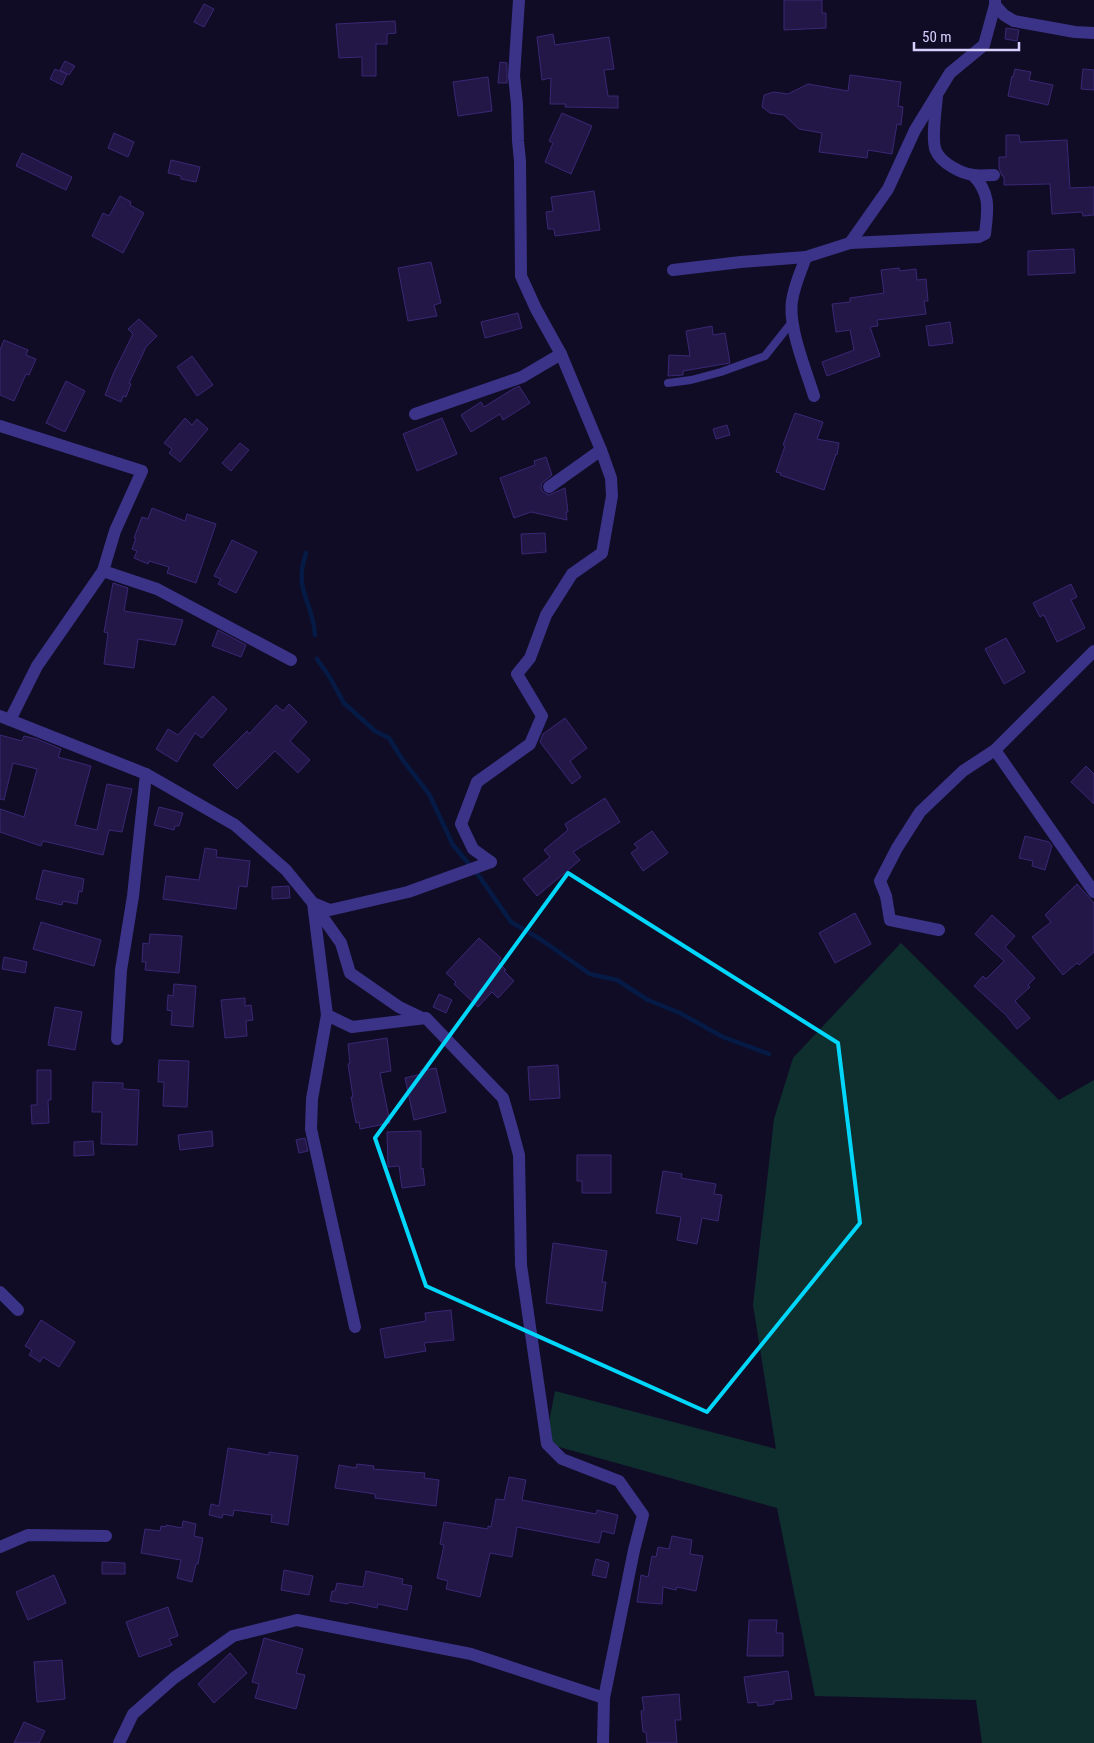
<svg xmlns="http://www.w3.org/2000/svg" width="1094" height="1743" font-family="'Roboto Condensed',sans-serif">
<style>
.green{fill:#0f2f2f}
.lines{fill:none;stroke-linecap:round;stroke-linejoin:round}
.stream{stroke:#051a45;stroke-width:4.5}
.building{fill:#231747;stroke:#3a2775}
.service{stroke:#3a3388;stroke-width:8}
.minor{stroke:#3a3388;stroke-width:12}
.marked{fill:none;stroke:#00d7fb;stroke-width:4;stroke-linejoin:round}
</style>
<rect width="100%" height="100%" fill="#110c25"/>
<polygon class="green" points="901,943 1059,1100 1094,1080 1094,1743 982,1743 976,1700 815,1696 777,1508 545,1443 555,1391 776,1449 753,1305 774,1119 793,1058"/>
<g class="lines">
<g class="stream">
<path d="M306 553C293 592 313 600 315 635"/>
<polyline points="317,659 329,676 344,703 375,731 389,738 402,759 429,794 453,845 479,876 511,922 540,939 590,974 617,980 648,1000 680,1013 723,1037 769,1054"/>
</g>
</g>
<g class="building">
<polygon points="784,0 822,0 822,13 826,13 826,28 784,30"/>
<polygon points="204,4 214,9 204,27 194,22"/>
<polygon points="395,21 396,33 387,34 387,44 376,44 376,76 362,76 362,57 339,58 336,24"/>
<polygon points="1006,28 1019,30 1017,41 1005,39"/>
<polygon points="553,34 555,45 609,37 614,69 604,70 608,96 618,96 618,108 565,107 566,104 550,104 551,78 542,80 537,37"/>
<polygon points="65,61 75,66 69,75 60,70"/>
<polygon points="500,62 507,63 507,83 498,83"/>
<polygon points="55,69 67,74 62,85 50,79"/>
<polygon points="1015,69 1031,72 1029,80 1053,85 1048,105 1008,96 1012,76 1013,77"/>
<polygon points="1083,69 1094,70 1094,90 1081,89"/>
<polygon points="850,75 901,82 898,106 903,107 901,125 897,124 892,154 868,150 867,158 819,152 822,133 799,129 784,115 770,113 762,107 764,95 774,92 788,94 808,84 848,91"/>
<polygon points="488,77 492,111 458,116 453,82"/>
<polygon points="562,113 592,126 571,174 545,162 553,143 549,141"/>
<polygon points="114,133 134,142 128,157 108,148"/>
<polygon points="1006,135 1019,135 1020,142 1067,140 1070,188 1094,187 1094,215 1083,216 1082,212 1052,214 1050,184 1004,185 1004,176 1002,176 999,168 999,157 1006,157"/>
<polygon points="22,153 72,177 66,190 16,166"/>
<polygon points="171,160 200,167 196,182 181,179 181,176 168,173"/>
<polygon points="594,191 600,230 555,236 554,229 548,229 546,212 553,211 551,197"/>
<polygon points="120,196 131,202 130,205 144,213 123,253 92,236 103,213 109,216"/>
<polygon points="1074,249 1075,273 1028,275 1028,251"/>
<polygon points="431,262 441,303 434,305 437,316 408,321 398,268"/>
<polygon points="899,268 900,271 916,269 917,280 926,279 928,301 924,301 926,314 877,320 878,326 870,327 880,356 827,376 822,362 854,350 850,330 836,332 832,304 850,302 850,298 884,293 881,270"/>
<polygon points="518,313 522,328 485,338 481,322"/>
<polygon points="139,319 157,336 146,347 129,383 131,384 126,397 123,396 121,402 105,395 114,372 133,334 128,329"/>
<polygon points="950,322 953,343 929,346 926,326"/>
<polygon points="712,326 713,335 725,333 730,363 683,371 683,375 668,376 669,355 690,356 686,331"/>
<polygon points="4,340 28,350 26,355 36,359 29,375 26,374 14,401 0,395 0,350"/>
<polygon points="192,356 213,385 197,396 177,367"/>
<polygon points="66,381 85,391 65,432 46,423"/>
<polygon points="519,386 530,403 503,420 500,414 471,432 461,415 481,402 484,407 513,389"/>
<polygon points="795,413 823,422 817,439 839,443 837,455 836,454 824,490 780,475 781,473 776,472 785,446 783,445"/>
<polygon points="185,418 192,425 197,419 208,429 180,462 169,453 172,449 164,443"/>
<polygon points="442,418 457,454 417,471 403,434"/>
<polygon points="727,425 730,435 716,439 713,429"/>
<polygon points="240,443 249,450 231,471 222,463"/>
<polygon points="546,457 552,475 542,483 541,488 543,492 549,495 565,488 568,512 566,512 567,520 531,512 514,518 500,478 535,465 534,461"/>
<polygon points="152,508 185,521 187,514 216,524 196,583 167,573 169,567 149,561 148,564 134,558 137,551 132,549 136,538 134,538 142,517 148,519"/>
<polygon points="545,533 546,552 522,554 521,534"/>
<polygon points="232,540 257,552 236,593 218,584 221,579 214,576"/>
<polygon points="113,583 128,588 124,611 183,620 175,645 138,639 134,668 104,664 108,633 104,632"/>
<polygon points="1071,584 1077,597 1071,600 1085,628 1057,642 1044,615 1040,617 1033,603"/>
<polygon points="218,630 246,645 241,657 212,646"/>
<polygon points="1006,638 1025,672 1004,684 985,649"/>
<polygon points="213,696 227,709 202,738 195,733 177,762 156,749 168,729 178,735"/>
<polygon points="289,704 307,722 290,741 310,760 298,773 275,751 237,789 213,765 247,731 249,734 276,705 283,711"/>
<polygon points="565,718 587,748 570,761 581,777 572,784 540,742 543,734"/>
<polygon points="0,735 22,741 24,736 37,739 61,749 58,757 91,766 75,825 97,830 107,784 132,789 122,832 109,830 103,855 43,841 41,846 0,832 0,809 24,817 37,769 13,763 4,800 0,799"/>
<polygon points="1086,766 1094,774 1094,804 1071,782"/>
<polygon points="605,798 620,822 573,852 580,860 537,896 523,879 550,857 544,850 568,830 565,824"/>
<polygon points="159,807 183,813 179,826 175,826 174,830 154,825"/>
<polygon points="652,831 668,853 643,871 631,853 638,848 634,844"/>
<polygon points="1025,836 1049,842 1052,846 1045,870 1032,866 1033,861 1019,858"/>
<polygon points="205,848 217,850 216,857 250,861 247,887 239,886 236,909 163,899 166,876 199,880"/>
<polygon points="43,870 84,879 82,892 79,891 77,904 63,901 62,905 36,899"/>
<polygon points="1077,884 1094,903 1094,952 1079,965 1077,963 1063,975 1032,937 1051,922 1045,915"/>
<polygon points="272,887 289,886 290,898 272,899"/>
<polygon points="855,913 871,944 835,963 819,933"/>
<polygon points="992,915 1015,936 1005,947 1035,978 1028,985 1030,987 1015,1001 1030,1018 1017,1029 1006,1015 974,986 983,976 986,979 1004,961 975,934"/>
<polygon points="41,922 101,940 94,966 33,949"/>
<polygon points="150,934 182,936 179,973 145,970 146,962 142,962 143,943 149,944"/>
<polygon points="479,938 501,958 498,962 506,970 504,971 514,981 498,998 492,992 478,1007 454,984 456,982 446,973"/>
<polygon points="4,957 27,962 25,973 2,969"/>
<polygon points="174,984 196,986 193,1027 171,1025 172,1011 167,1010 168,995 173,996"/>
<polygon points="439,994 452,1000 446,1013 433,1007"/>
<polygon points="245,998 245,1006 251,1005 253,1020 246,1021 247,1036 225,1038 221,1000"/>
<polygon points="55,1007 82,1012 75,1050 48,1045"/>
<polygon points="387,1038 391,1071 380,1073 390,1123 360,1129 359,1122 356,1123 351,1097 353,1097 348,1064 350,1063 348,1044"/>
<polygon points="159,1060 189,1061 187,1107 163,1106 164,1082 158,1082"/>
<polygon points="558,1065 560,1098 530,1100 528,1067"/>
<polygon points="436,1068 446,1112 414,1120 405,1078 421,1074 420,1071"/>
<polygon points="37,1070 51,1070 51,1100 48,1100 49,1123 32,1124 31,1105 37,1105"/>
<polygon points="93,1082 123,1083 123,1089 139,1090 137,1145 101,1144 102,1112 92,1112"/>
<polygon points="212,1131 213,1146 180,1150 178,1135"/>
<polygon points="421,1131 421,1169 423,1168 425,1185 402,1188 399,1166 388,1167 387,1132"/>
<polygon points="305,1138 308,1151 299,1153 296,1140"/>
<polygon points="93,1141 94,1155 74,1156 74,1142"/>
<polygon points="577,1155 611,1155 611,1193 582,1193 582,1181 577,1181"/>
<polygon points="663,1171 682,1174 681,1178 716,1184 714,1194 722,1195 718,1221 702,1218 697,1244 677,1240 681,1217 656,1213"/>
<polygon points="553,1243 607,1251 602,1282 606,1282 602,1311 546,1303"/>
<polygon points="451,1310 454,1340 424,1343 426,1351 385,1358 380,1329 426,1321 425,1313"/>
<polygon points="41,1320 75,1342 59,1367 43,1357 40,1362 29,1355 32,1350 25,1346"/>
<polygon points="228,1448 269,1455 269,1452 298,1456 288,1525 271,1522 272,1515 234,1510 233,1516 223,1514 222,1518 209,1515 211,1504 219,1506"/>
<polygon points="357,1464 374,1466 373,1469 425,1473 424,1478 439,1480 436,1506 375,1498 375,1494 335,1488 339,1465 356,1468"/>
<polygon points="509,1477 526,1480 522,1500 596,1514 597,1510 618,1515 614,1534 602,1531 599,1543 517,1527 512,1557 490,1553 480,1597 446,1589 448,1581 437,1578 444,1545 440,1544 444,1522 488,1529 488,1526 491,1527 496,1499 504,1500"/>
<polygon points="183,1521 196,1524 194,1536 203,1538 198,1564 196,1564 192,1582 177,1578 181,1560 141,1553 145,1529 160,1531 161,1526 166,1527 166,1525 182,1528"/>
<polygon points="672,1536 692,1540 690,1554 703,1556 696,1591 677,1587 676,1590 663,1587 662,1604 637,1602 641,1575 648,1577 652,1556 656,1557 658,1547 669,1549"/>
<polygon points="596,1559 609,1563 606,1578 592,1575"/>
<polygon points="102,1562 125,1563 125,1574 102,1574"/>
<polygon points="284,1570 313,1576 309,1595 281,1590"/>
<polygon points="366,1571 403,1579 402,1584 412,1586 407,1610 378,1604 377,1608 349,1602 348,1604 330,1601 332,1591 335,1591 337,1583 363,1587"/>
<polygon points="54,1575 66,1603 28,1620 16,1592"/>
<polygon points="168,1607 178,1636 169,1639 172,1645 139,1657 126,1622"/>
<polygon points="749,1620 777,1620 776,1633 783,1633 783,1656 747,1656"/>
<polygon points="264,1638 303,1649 296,1673 305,1675 296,1709 255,1698 259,1684 252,1682"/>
<polygon points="230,1653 247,1673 214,1703 198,1684"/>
<polygon points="62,1660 65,1699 37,1702 34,1662"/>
<polygon points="788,1671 792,1699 774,1701 774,1704 758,1706 757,1702 748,1703 744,1677"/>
<polygon points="679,1694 681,1720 675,1720 677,1743 647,1743 646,1732 643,1732 641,1711 644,1710 642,1697"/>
<polygon points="24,1722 45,1731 39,1743 14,1743"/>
</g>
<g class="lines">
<polyline class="service" points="668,383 691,380 721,372 765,356 792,322"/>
<g class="minor">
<polyline points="995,0 995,5 1004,15 1014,21 1075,32 1094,33"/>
<path d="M937 96C936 109 931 140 936 151 941 163 962 174 974 175 981 176 987 175 994 175"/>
<path d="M850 243 979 237 985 234C988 209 991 194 973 175"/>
<polyline points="673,270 741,262 806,257"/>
<path d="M814 396C806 370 788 327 792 301 794 286 801 271 806 257L850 243 888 189 915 130 950 73 984 45 995 5"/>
<polyline points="415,414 522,377 561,354"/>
<polyline points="0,426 142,471 115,531 103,571 157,589 291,660"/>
<polyline points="549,487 601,450"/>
<polyline points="1094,651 995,750 1094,892"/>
<polyline points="0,716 146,774 235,825 286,870 313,903 327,1015 352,1027 426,1018 503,1098 512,1129 519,1155 521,1265 547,1444 562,1459 619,1481 643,1515 634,1550 604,1698 603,1743"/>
<polyline points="10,720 37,666 103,571"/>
<polyline points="491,862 473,849 461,824 477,782 530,744 542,716 517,674 530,658 546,615 572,574 602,553 612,496 611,478 601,450 561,354 536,309 521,276 520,161 518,141 517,104 514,76 519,0"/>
<polyline points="313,903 330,910 408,892 491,862"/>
<polyline points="314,905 341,943 350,973 399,1007 422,1018"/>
<polyline points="939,930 890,920 886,896 880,881 897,848 920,812 963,771 995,750"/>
<polyline points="327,1015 312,1099 311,1129 355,1327"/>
<polyline points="117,1039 121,970 133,896 146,774"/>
<polyline points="0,1292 18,1310"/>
<polyline points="0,1547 28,1535 106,1536"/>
<polyline points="119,1743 133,1714 174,1678 233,1636 297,1620 471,1654 604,1698"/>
</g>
</g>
<path class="marked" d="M568 873 838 1043 860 1223 707 1412 426 1286 375 1138Z"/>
<path d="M914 42v8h105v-8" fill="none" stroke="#d7d0ff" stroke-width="2.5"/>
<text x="922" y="42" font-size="15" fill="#d7d0ff" stroke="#110c25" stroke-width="4" paint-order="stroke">50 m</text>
</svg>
